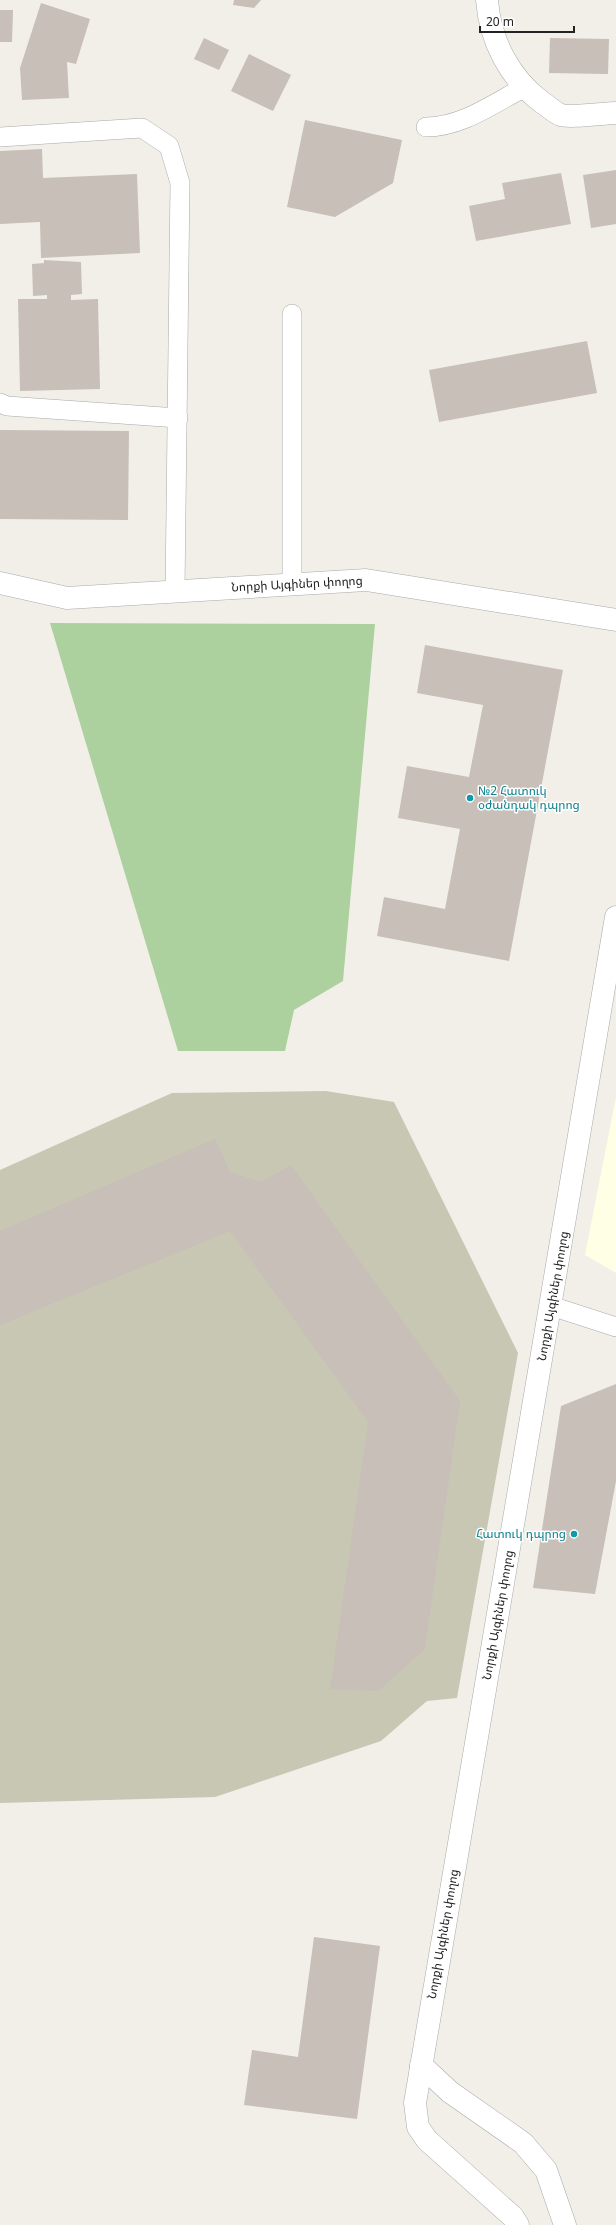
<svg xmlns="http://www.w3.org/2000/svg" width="616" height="2225" font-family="'Noto Sans','Noto Sans Armenian',sans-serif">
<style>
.education{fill:#ffffe5}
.construction{fill:#c7c7b4}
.forest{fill:#add19e}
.building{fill:#c7bfb8}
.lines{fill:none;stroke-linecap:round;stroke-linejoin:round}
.lane-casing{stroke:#a9a9a9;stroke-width:20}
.street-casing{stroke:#a9a9a9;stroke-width:23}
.lane{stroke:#fff;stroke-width:19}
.street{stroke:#fff;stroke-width:22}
.culture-dot{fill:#0f9aa8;stroke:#fff;stroke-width:1.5}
.labels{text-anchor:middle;stroke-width:3;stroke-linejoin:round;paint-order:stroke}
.street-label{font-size:12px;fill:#222;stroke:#fff}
.culture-label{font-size:12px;fill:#0d838f;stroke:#fff;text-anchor:start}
</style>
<rect width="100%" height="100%" fill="#f2efe9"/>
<polygon class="education" points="616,1097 616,1273 585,1255"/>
<polygon class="construction" points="326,1091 394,1102 518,1353 457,1698 427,1701 381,1741 215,1797 0,1803 0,1170 172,1093"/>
<polygon class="forest" points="50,623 375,624 343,981 294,1010 285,1051 178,1051"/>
<g class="building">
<polygon points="234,0 261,0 254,8 233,5"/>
<polygon points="41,3 90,19 76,64 67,62 69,98 22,100 20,68"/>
<polygon points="0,10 13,10 12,42 0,42"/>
<polygon points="204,38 229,50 219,70 194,59"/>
<polygon points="550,38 609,39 608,74 549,73"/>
<polygon points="249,54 291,75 273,111 231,91"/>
<polygon points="305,120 402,140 393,183 335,217 287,207"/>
<polygon points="42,149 43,178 137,174 140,253 41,258 40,222 0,224 0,151"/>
<polygon points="616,170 616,224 591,228 583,175"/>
<polygon points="561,173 571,224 476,241 469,206 505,199 502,183"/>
<polygon points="44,260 81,262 82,294 71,295 71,300 98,299 100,389 20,391 18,299 47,299 47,295 33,296 32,264 44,263"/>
<polygon points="587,341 597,393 439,422 429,370"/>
<polygon points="0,430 129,431 128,520 0,519"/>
<polygon points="425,645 563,670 509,961 377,936 384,897 445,909 460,829 398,818 407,766 469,777 483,705 417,693"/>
<polygon points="215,1139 230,1172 262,1182 291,1165 460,1401 425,1649 378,1691 330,1689 368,1422 230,1231 0,1325 0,1231"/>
<polygon points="616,1384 616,1481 595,1594 533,1588 561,1406"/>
<polygon points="314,1937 380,1946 357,2119 244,2105 252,2050 298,2057"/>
</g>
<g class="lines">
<g class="lane-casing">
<g id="lane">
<path d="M426 127C462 127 494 103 525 87"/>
<polyline points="0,137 142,128 169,146 180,183 175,592"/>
<polyline points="292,314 292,584"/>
<polyline points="0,403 7,406 178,418"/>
<polyline points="551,1306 616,1327"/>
</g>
</g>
<g class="street-casing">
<g id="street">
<path d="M487 0C490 41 510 79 543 103 548 106 555 113 561 115 569 118 605 113 616 113"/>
<polyline points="0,583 67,598 366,580 616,620"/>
<polyline points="421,2065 450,2092 523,2143 546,2170 565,2225"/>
<polyline points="518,2225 513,2217 427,2140 418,2127 415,2103 616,917"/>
</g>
</g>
<use href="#lane" class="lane"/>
<use href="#street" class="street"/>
</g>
<g class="culture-dot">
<circle cx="470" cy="798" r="4"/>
<circle cx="574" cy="1534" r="4"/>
</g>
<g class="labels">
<g class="street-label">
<text transform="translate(297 584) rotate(-3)" y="4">Նորքի Այգիներ փողոց</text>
<text transform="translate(553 1296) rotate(-80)" y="4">Նորքի Այգիներ փողոց</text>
<text transform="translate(498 1615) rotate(-80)" y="4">Նորքի Այգիներ փողոց</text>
<text transform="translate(443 1934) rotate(-80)" y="4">Նորքի Այգիներ փողոց</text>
</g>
<g class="culture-label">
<text x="478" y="795">№2 Հատուկ<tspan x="478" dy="14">օժանդակ դպրոց</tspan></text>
<text x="566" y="1538" text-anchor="end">Հատուկ դպրոց</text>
</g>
</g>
<path d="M480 26v6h94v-6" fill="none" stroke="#222222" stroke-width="2"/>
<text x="486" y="26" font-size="12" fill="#222222" stroke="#ffffff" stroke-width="3" paint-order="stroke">20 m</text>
</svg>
